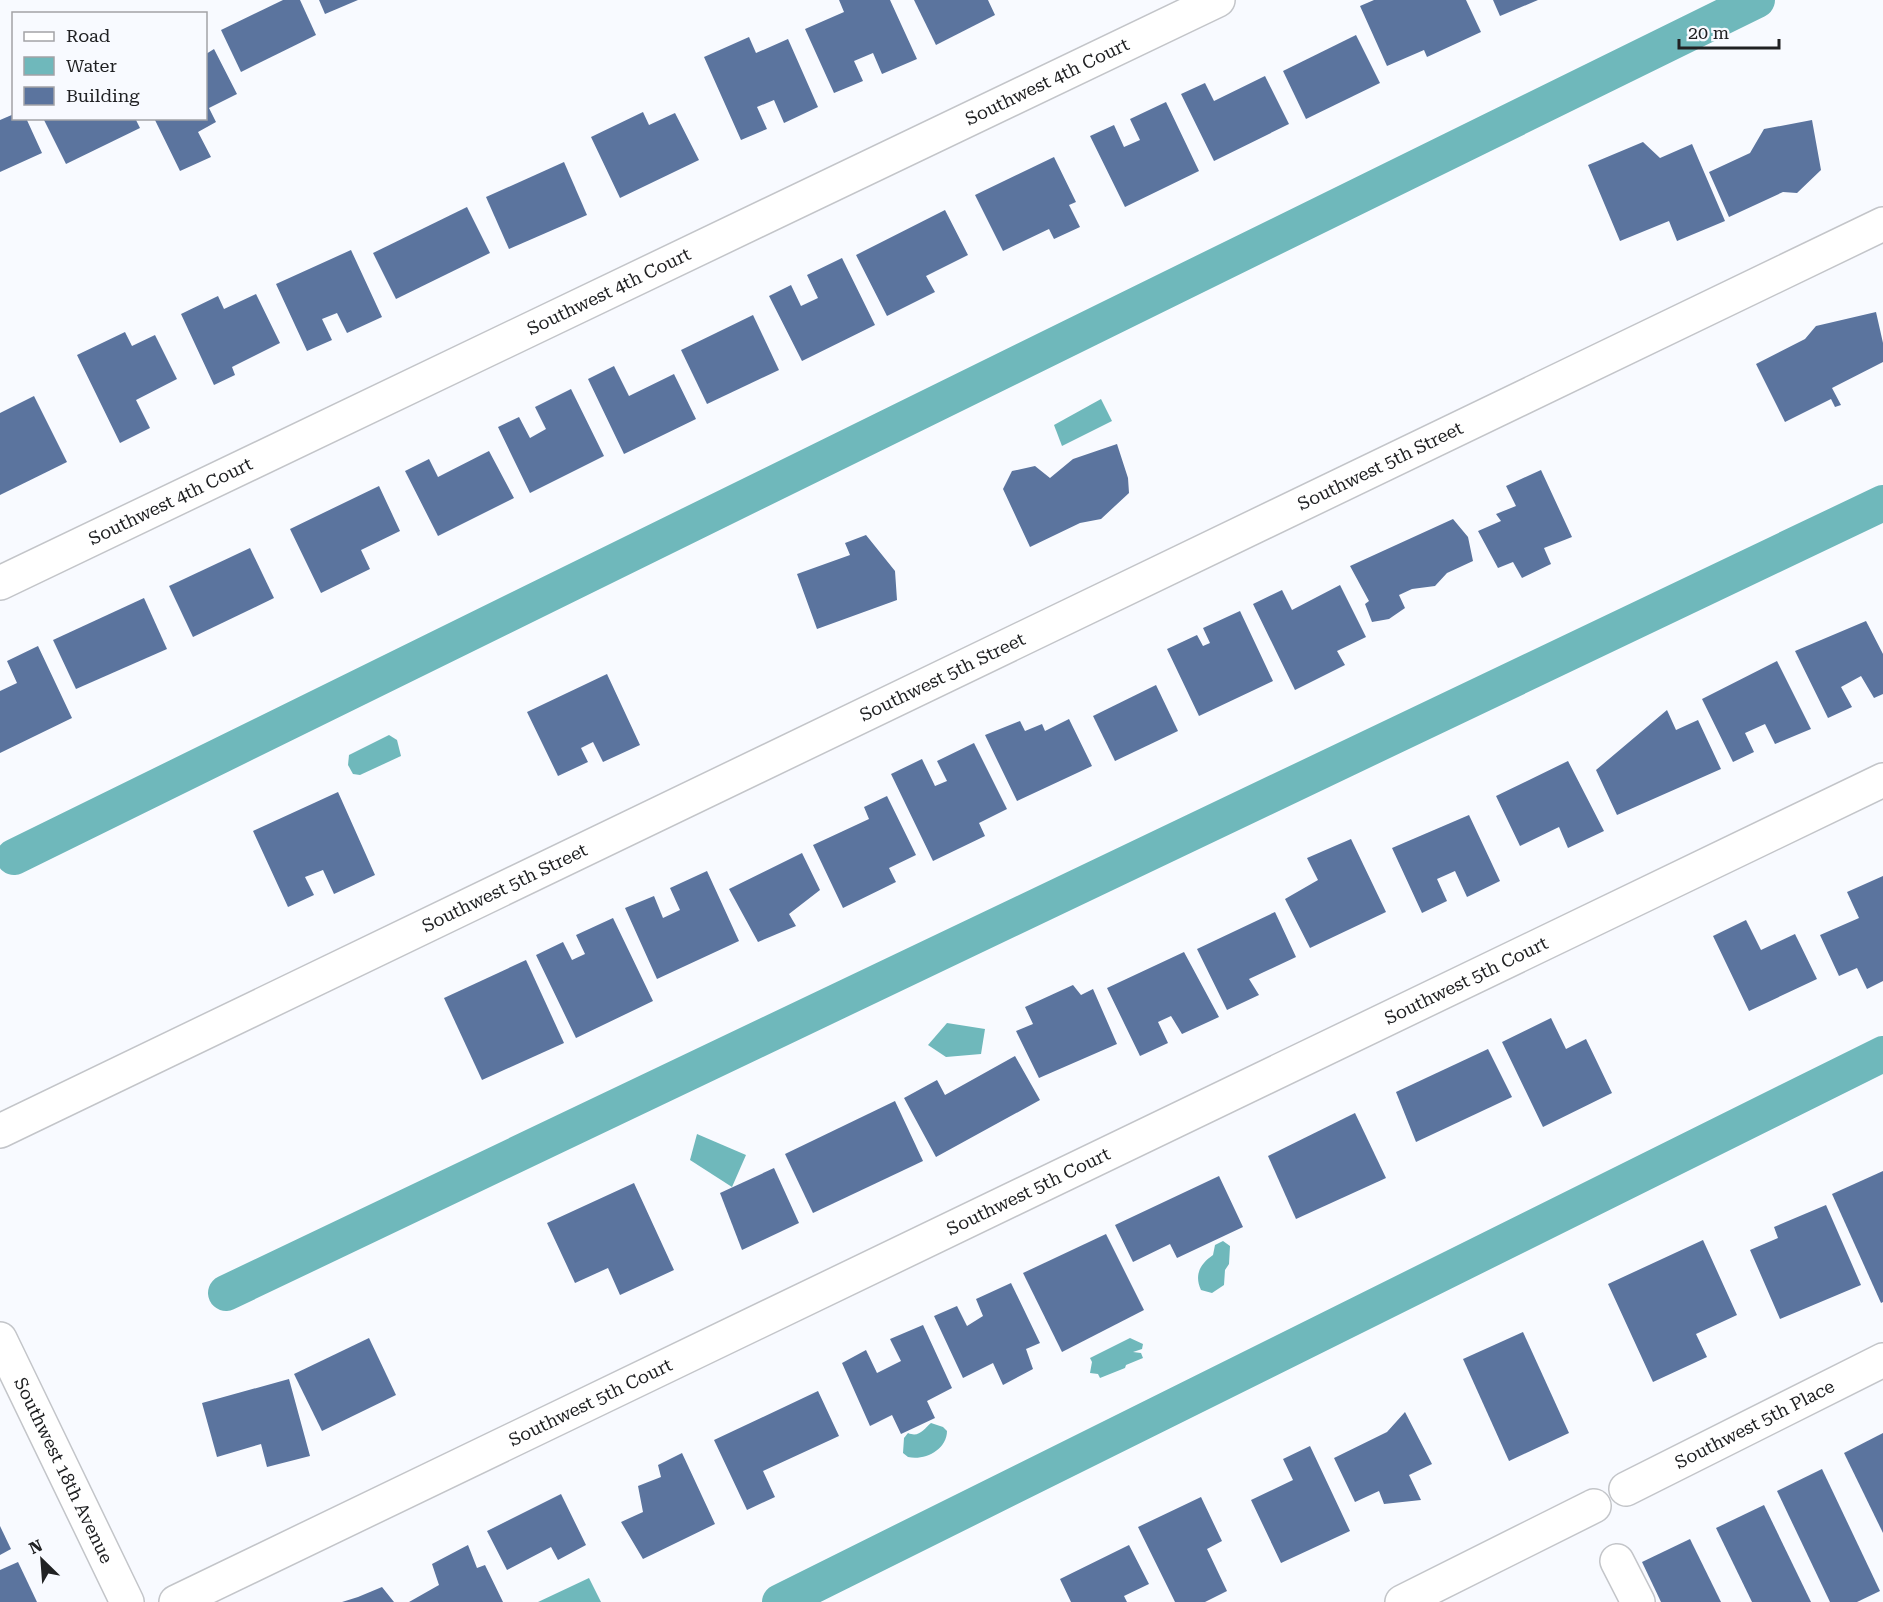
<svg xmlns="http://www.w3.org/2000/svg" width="1883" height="1602" font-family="'Roboto Serif',serif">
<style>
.water{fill:#6fb8bb}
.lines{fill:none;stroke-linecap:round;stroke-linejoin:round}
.canal{stroke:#6fb8bb;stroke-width:36}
.building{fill:#5b749e}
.minor-casing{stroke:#c3c5c9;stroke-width:36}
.minor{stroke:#fff;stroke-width:33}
.labels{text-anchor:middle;stroke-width:6;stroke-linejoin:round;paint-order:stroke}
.street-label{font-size:18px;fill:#202123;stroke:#f8faff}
</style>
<rect width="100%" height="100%" fill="#f8faff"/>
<g class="water">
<polygon points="1101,399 1112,421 1062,446 1054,425"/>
<polygon points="389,735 397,740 401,756 360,775 353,774 348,765 349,755"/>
<polygon points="947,1023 985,1029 981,1054 946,1057 928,1045"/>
<polygon points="697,1134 746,1155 732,1187 690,1160"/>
<path d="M1223 1241 1230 1246 1229 1264 1225 1270 1224 1285 1212 1293 1201 1290C1194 1275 1200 1264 1213 1255L1215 1245Z"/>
<polygon points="1130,1338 1143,1344 1142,1349 1133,1352 1141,1353 1143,1358 1126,1365 1125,1368 1100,1378 1098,1374 1090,1373 1092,1362 1090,1358"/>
<path d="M931 1423 943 1427 947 1431C947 1450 924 1461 908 1457L903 1453 904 1438 908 1433C919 1438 924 1429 931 1423Z"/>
<polygon points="589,1578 601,1602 538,1602"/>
</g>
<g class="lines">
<g class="canal">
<polyline points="14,857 1757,0"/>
<polyline points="226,1293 1883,503"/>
<polyline points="780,1602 1883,1054"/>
</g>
</g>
<g class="building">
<polygon points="283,0 300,0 316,35 241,72 221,30"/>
<polygon points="319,0 358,0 325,14"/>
<polygon points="839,0 890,0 917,59 882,74 873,53 854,61 863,81 834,93 805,29 844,12"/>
<polygon points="914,0 988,0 995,15 936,45"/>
<polygon points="1374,0 1466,0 1481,32 1427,57 1424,50 1387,66 1360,6"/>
<polygon points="1493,0 1538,0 1500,16"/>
<polygon points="1356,35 1380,83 1306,119 1283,71"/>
<polygon points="749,37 756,53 788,39 818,107 784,123 774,100 757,107 767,129 741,140 704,57"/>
<polygon points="214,49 237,94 209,108 216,122 198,132 211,157 180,171 154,118 206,118 206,54"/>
<polygon points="1265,76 1289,124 1214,161 1181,94 1205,83 1214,101"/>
<polygon points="1166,102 1199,171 1125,207 1090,136 1114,125 1124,147 1140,140 1130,119"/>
<polygon points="643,112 649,125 675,113 699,160 620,198 591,137"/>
<polygon points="14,114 14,118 26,118 42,153 0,172 0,120"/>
<polygon points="43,118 135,118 140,128 66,164"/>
<polygon points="1812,120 1821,170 1797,193 1783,192 1729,217 1709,172 1750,153 1764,129"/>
<polygon points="1643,142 1660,158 1692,144 1725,221 1677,241 1669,221 1620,241 1588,165"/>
<polygon points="1054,157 1076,202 1069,205 1080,227 1054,239 1049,229 1003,251 975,195"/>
<polygon points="564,162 587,215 509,249 486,197"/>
<polygon points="467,207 490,253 396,299 373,253"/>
<polygon points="945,210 968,255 926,276 935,292 887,316 856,255"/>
<polygon points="351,250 382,317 347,333 337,313 322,319 332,340 307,351 276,284"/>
<polygon points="842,258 875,325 802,361 769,296 791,285 801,306 818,298 807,275"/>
<polygon points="256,294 280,343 232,367 235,375 214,385 181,314 218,296 224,309"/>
<polygon points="1876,312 1883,343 1883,362 1832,388 1841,405 1835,407 1831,399 1785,422 1756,364 1805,339 1816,326"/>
<polygon points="753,315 779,370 707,404 681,350"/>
<polygon points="125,332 132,346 155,335 177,379 136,400 150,428 120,443 77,355"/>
<polygon points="614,366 629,396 674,374 696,419 624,454 588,379"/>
<polygon points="571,389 604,456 530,493 498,427 519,417 530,438 546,429 535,407"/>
<polygon points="34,396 67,462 0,495 0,413"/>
<polygon points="1117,444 1128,478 1129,493 1101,519 1080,523 1030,547 1003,489 1012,471 1035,466 1050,478 1073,459"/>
<polygon points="489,451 514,498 438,536 405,471 429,459 438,477"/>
<polygon points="1541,470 1572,537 1544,548 1551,564 1522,578 1513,562 1498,568 1478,531 1501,521 1496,514 1516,506 1506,486"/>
<polygon points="379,486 400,531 361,550 370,569 321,593 290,529"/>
<polygon points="1453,519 1468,537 1473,561 1447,573 1435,586 1412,589 1399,595 1405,608 1389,619 1372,622 1365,604 1369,601 1350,566"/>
<polygon points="866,535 895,571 897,600 817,629 797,574 850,555 845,543"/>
<polygon points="250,548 274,598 193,637 169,586"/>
<polygon points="1340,585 1366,637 1337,651 1345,665 1295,690 1253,604 1282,590 1292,610"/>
<polygon points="144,598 167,649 76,689 53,640"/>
<polygon points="1240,611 1273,681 1199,716 1167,649 1197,635 1203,646 1210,643 1203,628"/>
<polygon points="1866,621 1883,654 1883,694 1874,698 1861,676 1841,687 1852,707 1828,718 1795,651"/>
<polygon points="38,646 72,718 0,753 0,691 17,683 7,661"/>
<polygon points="1777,661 1811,729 1775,744 1765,724 1745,733 1754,752 1733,762 1702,699"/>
<polygon points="607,674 640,745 603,762 593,742 581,748 588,762 558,776 527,712"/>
<polygon points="1156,685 1178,731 1115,761 1093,716"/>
<polygon points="1667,710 1676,730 1698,720 1721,769 1617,815 1596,770"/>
<polygon points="1069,719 1092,766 1017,801 985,735 1020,721 1025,731 1042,724 1045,731"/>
<polygon points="974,743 1007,809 979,823 985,836 933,861 891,774 922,759 935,786 947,781 937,761"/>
<polygon points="1568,761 1604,831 1568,848 1559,827 1520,846 1496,796"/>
<polygon points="338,792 375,875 334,894 323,870 305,877 314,895 288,907 253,831"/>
<polygon points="887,796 916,855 889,868 896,882 843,908 813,845 869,819 864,807"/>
<polygon points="1469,815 1500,881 1467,897 1455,871 1437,879 1447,901 1422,913 1392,848"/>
<polygon points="1351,839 1386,912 1310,948 1285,899 1318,880 1307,858"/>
<polygon points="802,853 820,890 789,914 796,926 758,942 729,889"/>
<polygon points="707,871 739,941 657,979 625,908 654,896 663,918 680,910 670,888"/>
<polygon points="1883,876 1883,981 1867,989 1857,968 1839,976 1820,935 1859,918 1847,892"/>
<polygon points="1275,912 1296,957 1249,979 1259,995 1227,1010 1197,949"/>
<polygon points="613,918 653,1001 576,1038 536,955 563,942 572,960 585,954 576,935"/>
<polygon points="1746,920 1761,950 1795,934 1817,979 1749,1011 1713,936"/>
<polygon points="1184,952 1219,1017 1182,1034 1171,1016 1158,1022 1168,1043 1140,1056 1107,988"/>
<polygon points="526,960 564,1043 482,1080 444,998"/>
<polygon points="1073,985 1081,995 1093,989 1117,1044 1039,1078 1016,1031 1033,1024 1025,1007"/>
<polygon points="1551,1018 1566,1049 1586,1039 1612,1093 1543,1127 1502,1042"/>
<polygon points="1488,1049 1512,1097 1416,1142 1396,1092"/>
<polygon points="1015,1056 1040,1100 936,1157 904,1098 937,1080 945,1095"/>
<polygon points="895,1101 923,1161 813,1213 785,1154"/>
<polygon points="1355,1113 1386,1178 1296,1219 1268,1156"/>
<polygon points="774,1168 799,1223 742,1250 720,1193"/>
<polygon points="1883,1171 1883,1302 1881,1303 1832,1194"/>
<polygon points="1219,1176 1243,1227 1177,1258 1170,1244 1133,1262 1115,1225"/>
<polygon points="634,1183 674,1270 620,1295 608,1268 575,1283 547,1223"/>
<polygon points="1826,1205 1861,1285 1780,1319 1750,1250 1778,1238 1774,1227"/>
<polygon points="1106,1234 1144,1310 1062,1352 1023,1273"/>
<polygon points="1703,1240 1737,1315 1696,1334 1707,1357 1653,1382 1608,1284"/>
<polygon points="1011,1283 1040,1343 1026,1349 1033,1369 1003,1385 993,1363 963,1378 934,1316 957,1306 967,1326 983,1316 976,1299"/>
<polygon points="923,1325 952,1388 927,1401 935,1418 901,1434 892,1415 870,1426 842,1363 866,1350 877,1373 901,1361 890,1339"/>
<polygon points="1523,1332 1569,1433 1509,1461 1463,1359"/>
<polygon points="369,1338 396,1395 322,1431 294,1374"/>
<polygon points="289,1379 310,1456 267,1467 261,1444 217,1457 202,1403"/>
<polygon points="818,1391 839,1436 763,1471 775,1497 747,1510 714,1440"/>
<polygon points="1405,1412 1432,1464 1409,1475 1421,1500 1384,1504 1379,1491 1355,1502 1334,1458 1387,1432"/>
<polygon points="1883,1433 1883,1533 1844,1453"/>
<polygon points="1310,1446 1350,1531 1281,1563 1251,1500 1293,1480 1283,1459"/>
<polygon points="682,1453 715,1524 643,1559 621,1522 643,1512 638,1486 661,1477 658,1465"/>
<polygon points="1822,1469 1880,1591 1857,1602 1830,1602 1777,1491"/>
<polygon points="561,1494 586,1545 558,1560 551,1547 507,1570 487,1531"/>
<polygon points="1201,1497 1222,1541 1207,1549 1227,1591 1205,1602 1175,1602 1138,1527"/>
<polygon points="1764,1505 1811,1602 1752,1602 1716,1528"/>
<polygon points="0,1526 11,1549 0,1555"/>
<polygon points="1690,1539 1721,1602 1661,1602 1642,1562"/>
<polygon points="468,1545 477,1568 485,1565 503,1602 409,1602 439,1585 432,1564"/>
<polygon points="1129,1545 1149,1584 1124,1596 1127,1602 1071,1602 1060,1579"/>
<polygon points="18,1562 37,1602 0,1602 0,1570"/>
<polygon points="382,1587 394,1602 342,1602 358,1597"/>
</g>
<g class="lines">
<g class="minor-casing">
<g id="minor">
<path id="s1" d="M0 583 1218 0"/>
<path id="s2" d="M0 1131 1883 224"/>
<path id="s3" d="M0 1339 127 1602"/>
<path id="s4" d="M1626 1489 1883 1360"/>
<polyline points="1617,1561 1638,1602"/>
<path id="s5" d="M176 1602 1883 780"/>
<polyline points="1402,1602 1594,1506"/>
</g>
</g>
<use href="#minor" class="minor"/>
</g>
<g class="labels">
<g class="street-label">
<text dy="6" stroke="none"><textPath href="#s1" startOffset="1161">Southwest 4th Court</textPath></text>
<text dy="6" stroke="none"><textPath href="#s1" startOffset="675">Southwest 4th Court</textPath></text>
<text dy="6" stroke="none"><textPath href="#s2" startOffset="1532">Southwest 5th Street</textPath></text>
<text dy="6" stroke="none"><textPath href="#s1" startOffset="189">Southwest 4th Court</textPath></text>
<text dy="6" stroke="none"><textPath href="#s2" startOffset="1046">Southwest 5th Street</textPath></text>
<text dy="6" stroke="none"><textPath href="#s2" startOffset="560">Southwest 5th Street</textPath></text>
<text dy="6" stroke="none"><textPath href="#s5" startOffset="1432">Southwest 5th Court</textPath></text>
<text dy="6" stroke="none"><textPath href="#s5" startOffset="946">Southwest 5th Court</textPath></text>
<text dy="6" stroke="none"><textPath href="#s5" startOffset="460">Southwest 5th Court</textPath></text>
<text dy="6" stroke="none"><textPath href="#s4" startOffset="144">Southwest 5th Place</textPath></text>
<text dy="6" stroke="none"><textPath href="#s3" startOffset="146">Southwest 18th Avenue</textPath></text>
</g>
</g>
<rect x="12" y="12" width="195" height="108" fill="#f8faff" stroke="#a2a3a7" stroke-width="1.5"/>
<rect x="24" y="32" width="30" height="9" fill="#ffffff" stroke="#a2a3a7" stroke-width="1.5"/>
<text x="66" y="42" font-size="18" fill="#202123">Road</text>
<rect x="24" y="57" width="30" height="18" fill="#6fb8bb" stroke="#a2a3a7" stroke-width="1.5"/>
<text x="66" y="72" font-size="18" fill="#202123">Water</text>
<rect x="24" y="87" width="30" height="18" fill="#5b749e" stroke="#a2a3a7" stroke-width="1.5"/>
<text x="66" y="102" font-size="18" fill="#202123">Building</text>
<g transform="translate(42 1560) rotate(335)" stroke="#f8faff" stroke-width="4.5" paint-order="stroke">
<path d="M0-4.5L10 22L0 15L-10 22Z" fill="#202123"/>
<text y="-9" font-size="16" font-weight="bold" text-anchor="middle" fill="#202123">N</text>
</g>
<path d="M1679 39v9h100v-9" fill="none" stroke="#202123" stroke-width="3"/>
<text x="1688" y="39" font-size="18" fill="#202123" stroke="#f8faff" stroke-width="4.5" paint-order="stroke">20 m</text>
</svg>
